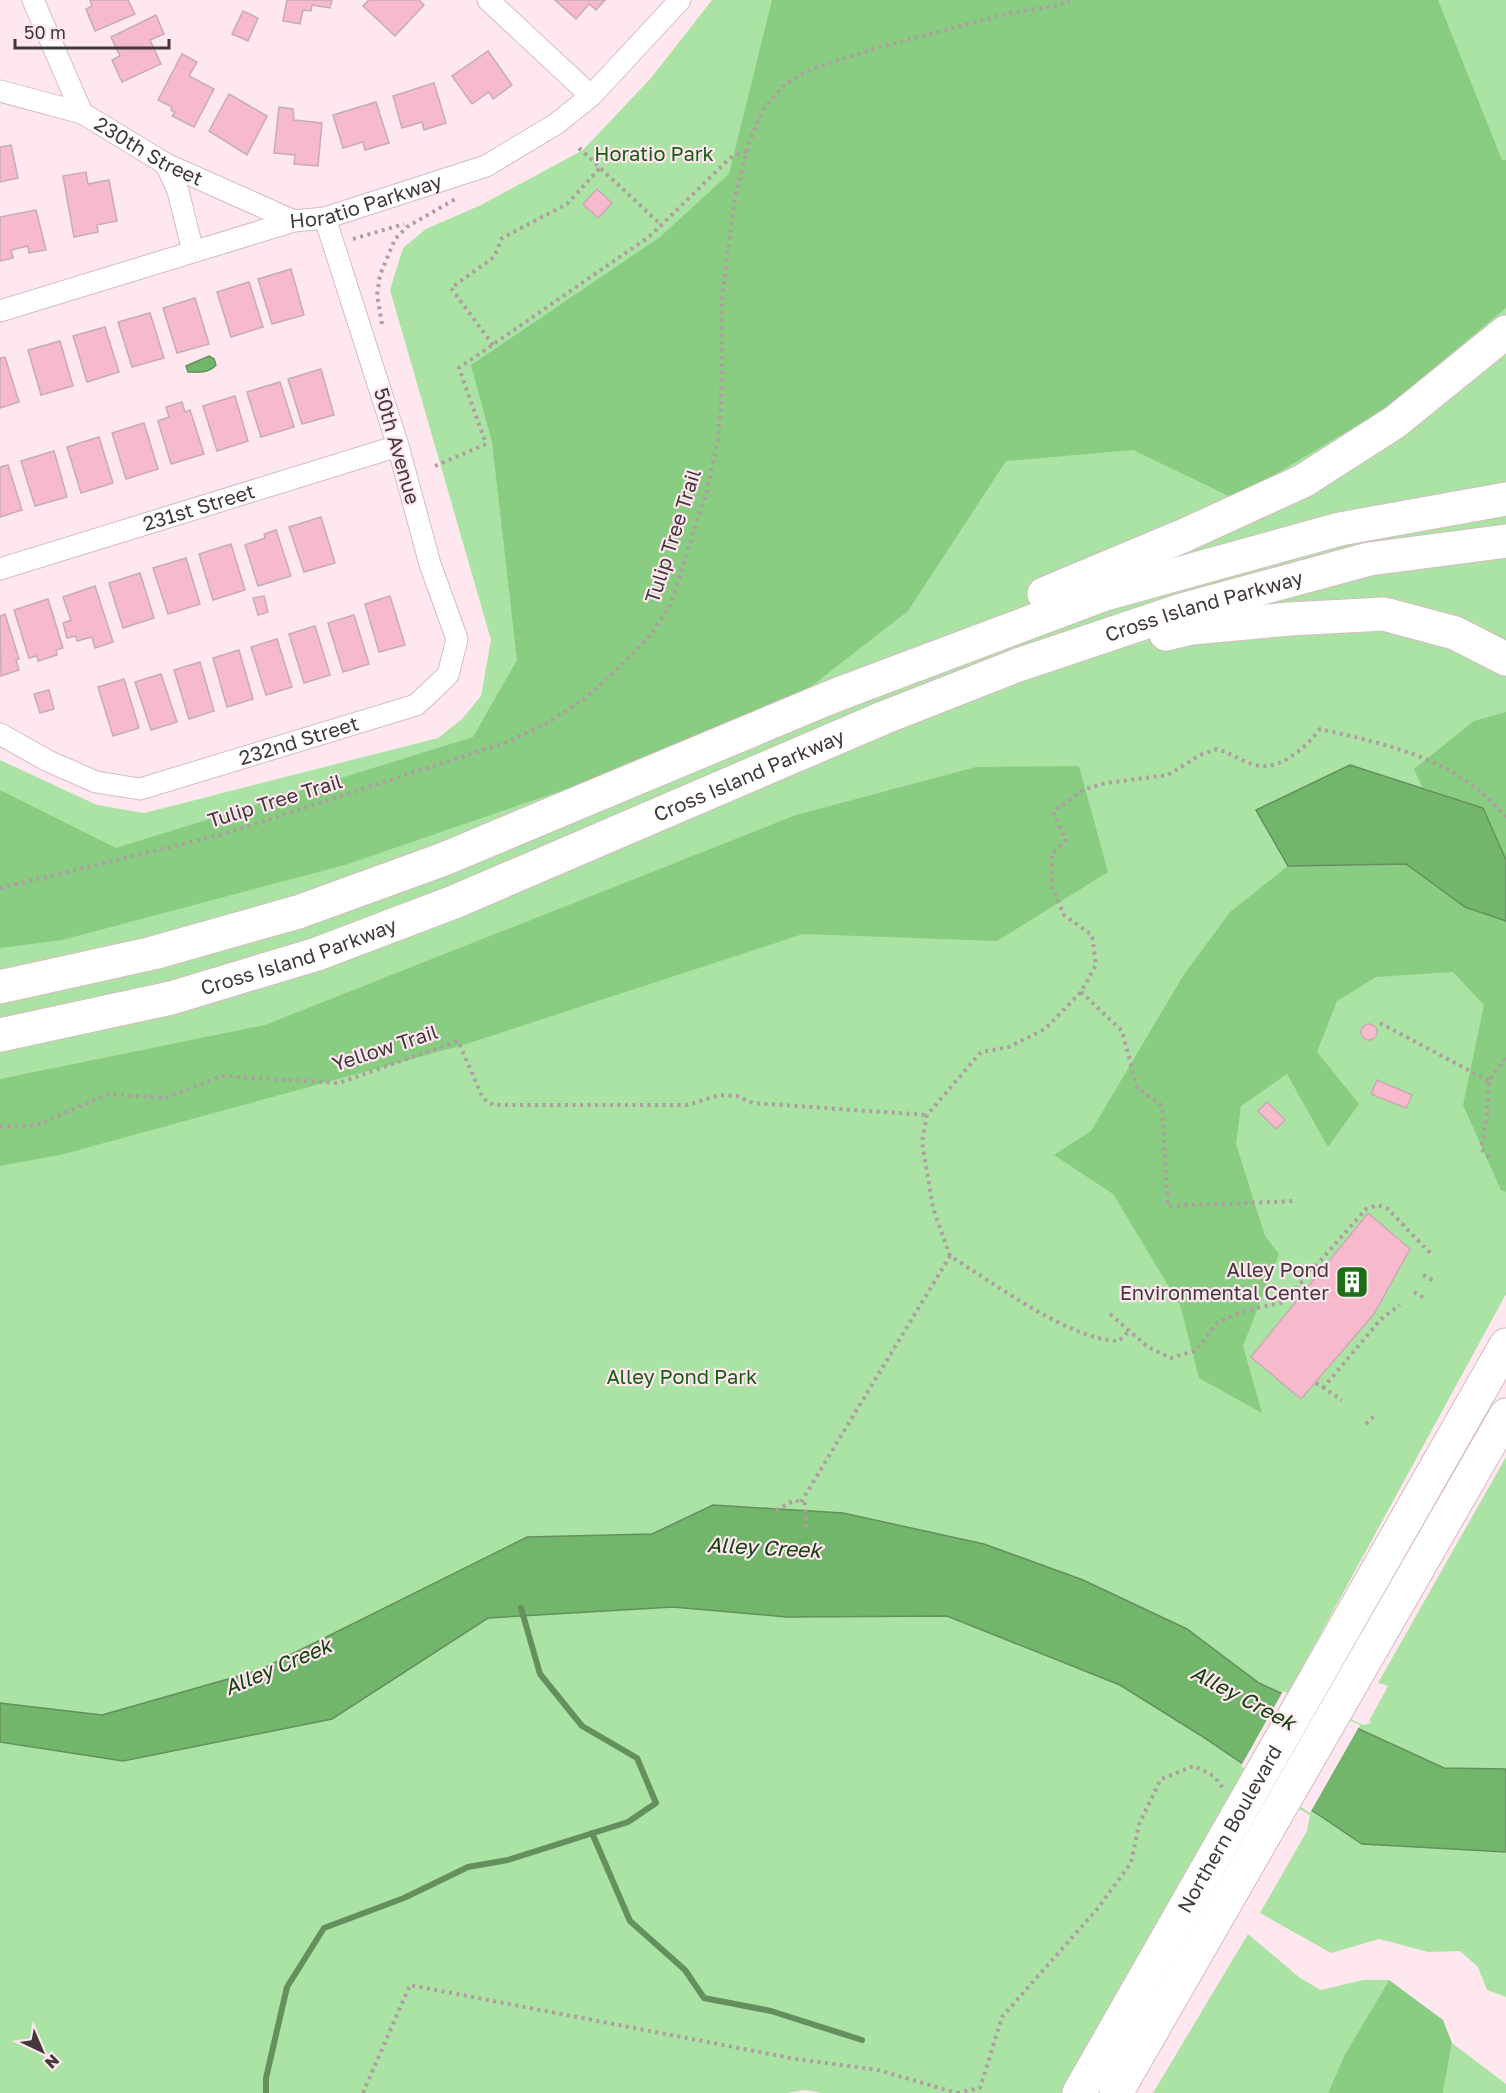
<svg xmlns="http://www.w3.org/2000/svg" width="1506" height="2093" font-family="'Golos Text',sans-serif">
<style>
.green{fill:#aae3a4}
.forest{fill:#89cd82}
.water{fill:#72b66c;stroke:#64905e;stroke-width:1.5}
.pier{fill:#fee7ee}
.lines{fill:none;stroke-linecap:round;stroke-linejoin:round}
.stream{stroke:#64905e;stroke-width:6}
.building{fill:#f7b9cc;stroke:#c7acb4;stroke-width:1.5}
.minor-casing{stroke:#d6bbc3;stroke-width:23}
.primary-casing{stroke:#d6bbc3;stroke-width:35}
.motorway-casing{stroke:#d6bbc3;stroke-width:35}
.path{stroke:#af9da2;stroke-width:4;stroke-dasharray:3 4.5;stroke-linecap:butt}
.minor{stroke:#fff;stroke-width:21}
.primary{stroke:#fff;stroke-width:33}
.motorway{stroke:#fff;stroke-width:33}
.labels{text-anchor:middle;stroke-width:4.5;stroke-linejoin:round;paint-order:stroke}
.street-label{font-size:20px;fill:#43383c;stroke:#fee7ee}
.park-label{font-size:20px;fill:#195c14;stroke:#fee7ee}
.poi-label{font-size:20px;fill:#43383c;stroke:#fee7ee;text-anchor:end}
.water-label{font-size:21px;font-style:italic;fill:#12410f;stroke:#fee7ee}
</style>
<rect width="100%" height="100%" fill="#fee7ee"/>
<g class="green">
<polygon points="712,0 1506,0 1506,1294 1290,1690 1363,1725 1372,1723 1369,1721 1388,1686 1378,1683 1506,1457 1506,1769 1445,1768 1287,1696 1362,1844 1506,1852 1506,1997 1487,1990 1478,1967 1460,1951 1428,1952 1379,1939 1331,1953 1260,1913 1307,1831 1310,1815 1242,1777 1069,2093 822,2093 805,2090 787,2093 0,2093 0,760 97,805 144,813 438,738 462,719 481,696 491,640 390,290 403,248 426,229 481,205 583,150 651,78"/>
<polygon points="1248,1934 1300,1978 1321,1990 1363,1980 1389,1980 1344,2056 1328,2093 1153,2093"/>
<polygon points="1452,2043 1506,2084 1506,2093 1443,2093"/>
</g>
<g class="forest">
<polygon points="772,0 1438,0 1502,160 1506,160 1506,308 1383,410 1266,480 1229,496 1133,450 1006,461 908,611 800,695 671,753 345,865 62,940 0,948 0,790 116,848 473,737 517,660 492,442 471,365 660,237 729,174"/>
<polygon points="1506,712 1506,860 1483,808 1422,787 1414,769 1474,721"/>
<polygon points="1079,766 1108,872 997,941 803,934 463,1045 64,1154 0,1166 0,1079 265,1025 796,815 976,767"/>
<polygon points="1406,864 1465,907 1506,921 1506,1192 1501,1190 1463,1105 1484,1005 1453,972 1376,977 1337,1001 1317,1052 1359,1104 1328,1147 1287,1074 1241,1106 1236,1144 1265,1236 1279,1254 1243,1346 1262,1413 1199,1378 1180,1305 1113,1194 1054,1155 1091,1131 1183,976 1230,912 1288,866"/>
<polygon points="1389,1980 1443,2020 1452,2043 1443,2093 1328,2093 1344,2056"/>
</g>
<g class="water">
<path d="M209 356 214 359 216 365C208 374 197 372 188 372L186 366Z"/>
<polygon points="1350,765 1483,808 1506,860 1506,921 1465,907 1406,864 1288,866 1256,810"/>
<polygon points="713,1505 843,1513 984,1544 1083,1580 1187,1629 1259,1683 1444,1768 1506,1769 1506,1852 1362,1844 1200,1735 1120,1685 947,1616 787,1617 673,1607 488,1618 332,1719 123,1761 0,1742 0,1703 102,1715 260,1670 527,1537 652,1534"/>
</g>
<polygon class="pier" points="1283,1691 1360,1725 1310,1813 1241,1766"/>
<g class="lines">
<g class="stream">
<polyline points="592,1833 630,1921 685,1970 704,1998 771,2011 862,2040"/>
<polyline points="266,2093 266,2078 287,1987 324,1928 404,1898 468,1867 508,1860 628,1822 656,1803 637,1758 582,1726 540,1674 521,1608"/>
</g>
</g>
<g class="building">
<polygon points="90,0 128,0 135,14 95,31 86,9 92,6"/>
<polygon points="287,0 332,0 330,8 312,5 311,11 303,10 300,24 283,21"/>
<polygon points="369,0 419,0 424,5 395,36 363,6"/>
<polygon points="555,0 605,0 596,10 589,4 576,19"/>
<polygon points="243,11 258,18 248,41 232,34"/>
<polygon points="156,15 164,34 150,40 161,64 122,82 112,60 120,56 111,37"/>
<polygon points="488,51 512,85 493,99 489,92 472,104 452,76"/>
<polygon points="182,54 197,62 189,76 214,89 194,127 172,116 175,112 171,110 172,107 158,100"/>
<polygon points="434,83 446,123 424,130 422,122 402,128 393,96"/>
<polygon points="229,94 267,116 247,155 209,131"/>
<polygon points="376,102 389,143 365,150 363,142 343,148 333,115"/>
<polygon points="279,107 293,109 294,120 322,123 318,166 294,164 295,155 274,153"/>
<polygon points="11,145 18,178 0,182 0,147"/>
<polygon points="86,172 88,184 109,180 117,221 97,225 98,232 74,237 63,176"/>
<polygon points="597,189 612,203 598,218 583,204"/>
<polygon points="36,210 46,250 29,253 28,246 11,250 13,258 0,261 0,217"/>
<polygon points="291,269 304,315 272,324 258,279"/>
<polygon points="249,282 263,327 231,337 217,292"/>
<polygon points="195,298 209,344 177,353 163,308"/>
<polygon points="150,313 164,358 132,367 118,322"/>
<polygon points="105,327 119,372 87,382 73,336"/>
<polygon points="60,341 73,386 41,395 28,350"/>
<polygon points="5,357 19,402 0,408 0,358"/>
<polygon points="321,369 334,415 302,424 288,379"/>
<polygon points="280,382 294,427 261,437 247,392"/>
<polygon points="235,396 248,441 217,451 203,406"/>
<polygon points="182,402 185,412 190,410 204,454 171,464 158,421 169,417 166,407"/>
<polygon points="144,423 158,469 126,479 112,433"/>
<polygon points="99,437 113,483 81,493 67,447"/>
<polygon points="54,451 67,497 35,506 21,461"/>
<polygon points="8,465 22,510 0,517 0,467"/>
<polygon points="321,517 335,563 304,572 289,527"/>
<polygon points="276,530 291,576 258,586 245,545 265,538 264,534"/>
<polygon points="231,544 245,590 213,600 199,554"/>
<polygon points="186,558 200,604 168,614 153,568"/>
<polygon points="140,573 154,618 123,628 109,583"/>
<polygon points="95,586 113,642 95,648 92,637 77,641 76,636 67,638 63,623 71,620 63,597"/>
<polygon points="264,596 268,612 258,615 253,598"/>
<polygon points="390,596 405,645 379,652 365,604"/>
<polygon points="48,599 63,648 56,650 57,655 38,661 37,656 29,658 14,610"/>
<polygon points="5,614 19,659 16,660 19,670 1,676 0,616"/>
<polygon points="354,615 369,664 343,672 328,623"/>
<polygon points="315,626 330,675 304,683 289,634"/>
<polygon points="277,639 292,687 266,695 251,647"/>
<polygon points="239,650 253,699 227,707 213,658"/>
<polygon points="200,662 214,711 189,719 174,670"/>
<polygon points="161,674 177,722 151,730 135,682"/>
<polygon points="124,679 139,728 113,736 98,687"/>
<polygon points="49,690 54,709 40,713 34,694"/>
<circle cx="1369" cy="1032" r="8"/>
<polygon points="1377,1080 1412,1095 1406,1108 1371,1094"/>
<polygon points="1267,1102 1285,1120 1276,1129 1258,1111"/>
<polygon points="1368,1213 1410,1249 1374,1314 1301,1399 1251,1357"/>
</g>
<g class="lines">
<g class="minor-casing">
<g id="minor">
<polyline points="33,0 82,113"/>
<polyline points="488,0 591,96"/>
<path id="s1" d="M0 91 82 113 166 164 294 221"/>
<polyline points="166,164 178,191 193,251"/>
<path id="s2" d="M0 311 294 221 325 218 486 166 556 124 591 96 680 0"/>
<path id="s3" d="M0 569 398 446"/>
<path id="s4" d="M0 734 48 761 96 782 140 789 416 705 448 675 457 639 430 564 398 446 325 218"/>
</g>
</g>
<g class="primary-casing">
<g id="primary">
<path id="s5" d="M1079 2093 1506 1345"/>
<polyline points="1116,2093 1506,1415"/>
</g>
</g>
<g class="motorway-casing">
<g id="motorway">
<polyline points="1044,594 1185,535 1303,481 1395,422 1506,332"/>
<polyline points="1166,634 1192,628 1289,619 1384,614 1455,633 1506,659"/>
<polyline points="0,987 153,953 298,912 444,859 836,695 1105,594 1340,529 1506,499"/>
<path id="s6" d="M0 1035 171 998 317 954 454 902 883 718 1018 665 1182 610 1369 559 1506 541"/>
</g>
</g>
<g class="path">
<polyline points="579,148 660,224"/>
<polyline points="353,239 404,224"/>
<polyline points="382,324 377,295 380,275 395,239 407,227 457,198"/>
<polyline points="493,345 451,288 494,257 502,238 567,204 600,168"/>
<polyline points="435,466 486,444 459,368 650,236 730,158 747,150"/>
<polyline points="0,888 220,835 261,822 507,742 545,724 583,700 624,663 651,634 670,606 707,491 717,444 721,406 722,300 729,242 736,193 749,143 762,111 783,86 806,71 879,47 1011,13 1055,6 1070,0"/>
<polyline points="1081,992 1122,1031 1137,1087 1162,1106 1168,1206 1296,1201"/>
<polyline points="1380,1023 1489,1081"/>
<polyline points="0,1127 37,1125 108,1094 165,1098 222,1076 339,1083 458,1041 481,1094 487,1102 495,1105 687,1105 720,1095 737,1096 753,1103 927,1115"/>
<polyline points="1489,1157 1481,1149 1487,1116 1489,1081 1506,1057"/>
<path d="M950 1256 933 1208 922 1142 927 1115 981 1052 1009 1047 1045 1029 1081 992 1096 965 1092 935 1064 915 1052 887V854L1066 840 1053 812 1083 790 1106 783 1168 775 1200 755 1217 749C1230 753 1240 760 1252 764 1278 774 1306 747 1320 729 1390 745 1458 759 1506 817"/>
<polyline points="1423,1275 1434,1281"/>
<polyline points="1414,1292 1424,1298"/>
<polyline points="1110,1314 1148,1347 1171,1358 1197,1350 1215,1324 1241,1312 1284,1302 1366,1209 1378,1205 1388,1209 1430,1253"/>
<polyline points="1316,1383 1342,1400"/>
<polyline points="1323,1388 1381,1319 1400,1305"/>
<polyline points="1366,1424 1375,1415"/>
<path d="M801 1502 950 1256C994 1283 1069 1340 1119 1341L1128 1332"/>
<polyline points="776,1510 795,1500 805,1504 806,1527"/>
<polyline points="363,2093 410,1985 796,2059 878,2070 957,2093"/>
<polyline points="957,2093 980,2088 1002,2017 1098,1908 1131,1863 1139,1824 1161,1779 1194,1766 1214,1776 1223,1788"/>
</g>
<use href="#minor" class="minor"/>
<use href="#primary" class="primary"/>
<use href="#motorway" class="motorway"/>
</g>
<defs>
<g id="building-square" transform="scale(1.725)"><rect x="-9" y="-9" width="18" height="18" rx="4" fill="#1c6f16" stroke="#fee7ee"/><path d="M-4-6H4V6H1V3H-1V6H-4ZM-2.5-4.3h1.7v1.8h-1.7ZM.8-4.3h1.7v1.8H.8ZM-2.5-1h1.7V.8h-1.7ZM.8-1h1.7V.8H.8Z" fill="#fff"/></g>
</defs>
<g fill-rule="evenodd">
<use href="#building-square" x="1352" y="1282"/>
</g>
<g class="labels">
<g class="street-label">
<text dy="7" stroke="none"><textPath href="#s1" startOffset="162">230th Street</textPath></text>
<text dy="7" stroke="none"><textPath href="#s2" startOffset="382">Horatio Parkway</textPath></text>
<text transform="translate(397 446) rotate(74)" y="7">50th Avenue</text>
<text dy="7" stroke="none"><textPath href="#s3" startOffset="208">231st Street</textPath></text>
<text transform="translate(673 536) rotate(-72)" y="7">Tulip Tree Trail</text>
<text dy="7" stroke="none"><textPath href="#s6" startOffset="1281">Cross Island Parkway</textPath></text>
<text dy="7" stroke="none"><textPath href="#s4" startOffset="318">232nd Street</textPath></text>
<text dy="7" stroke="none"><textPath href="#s6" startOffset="795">Cross Island Parkway</textPath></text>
<text transform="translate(275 801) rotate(-17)" y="7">Tulip Tree Trail</text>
<text dy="7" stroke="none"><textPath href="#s6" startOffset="309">Cross Island Parkway</textPath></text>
<text transform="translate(385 1048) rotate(-18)" y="7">Yellow Trail</text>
<text dy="7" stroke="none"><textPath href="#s5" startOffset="304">Northern Boulevard</textPath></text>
</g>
<g class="park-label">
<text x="654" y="161">Horatio Park</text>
<text x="682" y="1384">Alley Pond Park</text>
</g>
<g class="poi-label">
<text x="1329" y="1277">Alley Pond<tspan x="1329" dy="23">Environmental Center</tspan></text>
</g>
<g class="water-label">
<text transform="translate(764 1548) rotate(3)" y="7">Alley Creek</text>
<text transform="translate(278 1667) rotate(-23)" y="7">Alley Creek</text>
<text transform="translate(1243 1698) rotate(28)" y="7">Alley Creek</text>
</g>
</g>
<g transform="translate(42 2051) rotate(136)" stroke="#fee7ee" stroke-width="4.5" paint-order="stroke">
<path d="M0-4.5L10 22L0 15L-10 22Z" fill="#43383c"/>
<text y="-9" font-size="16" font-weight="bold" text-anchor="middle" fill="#43383c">N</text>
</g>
<path d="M15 39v9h154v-9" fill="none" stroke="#43383c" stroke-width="3"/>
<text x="24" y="39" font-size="18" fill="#43383c" stroke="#fee7ee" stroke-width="4.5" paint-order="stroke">50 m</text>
</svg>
